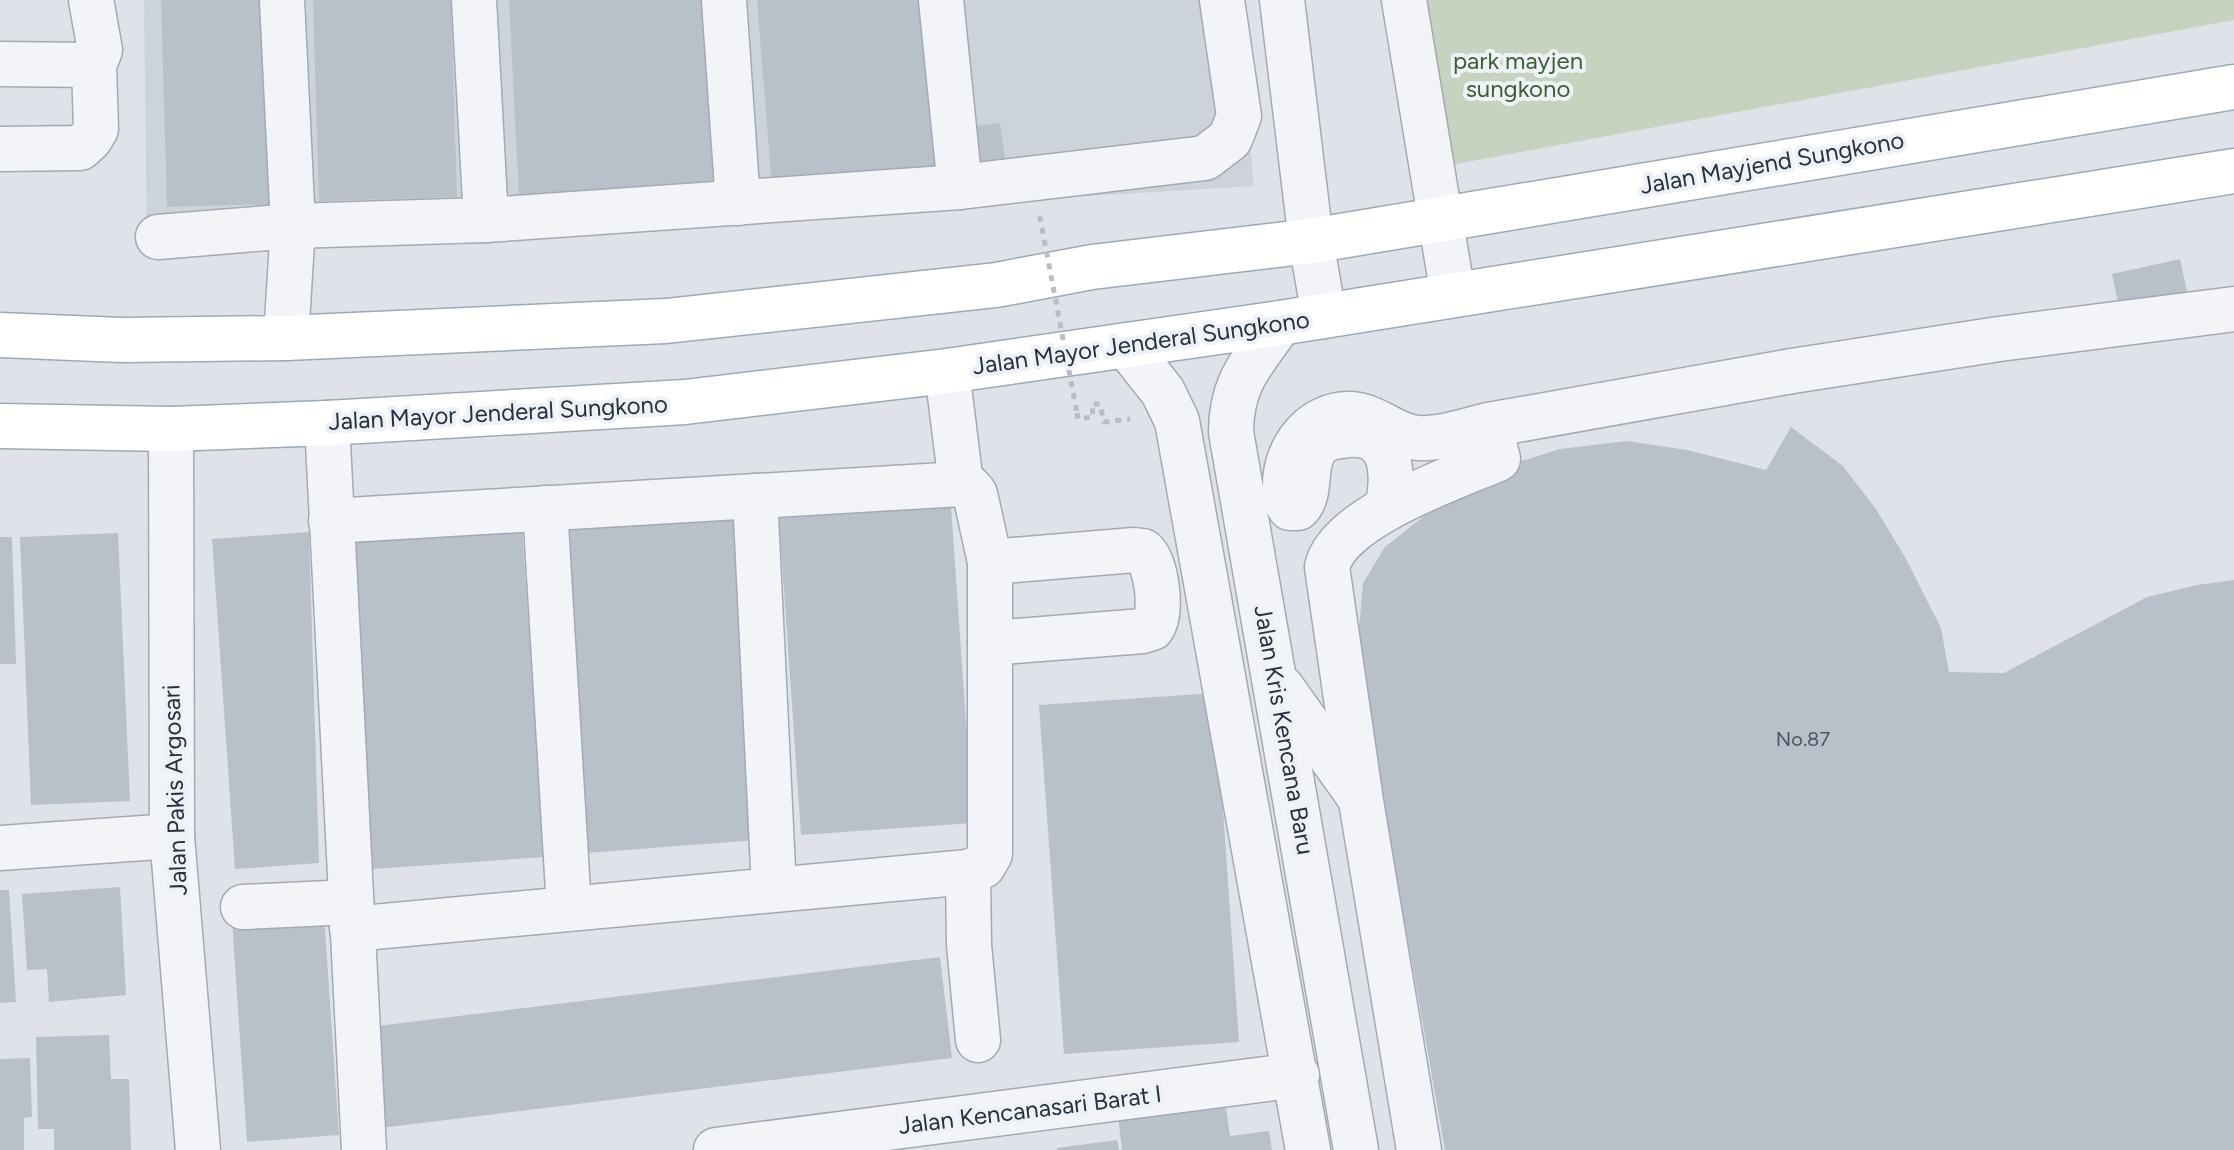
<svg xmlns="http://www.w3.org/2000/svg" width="2234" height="1150" font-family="Figtree,sans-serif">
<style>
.built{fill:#cdd3db}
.green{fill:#c6d4bf}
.building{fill:#b8c0c9}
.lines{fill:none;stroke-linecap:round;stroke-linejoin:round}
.minor-casing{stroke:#a4aab3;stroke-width:47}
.major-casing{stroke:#9da9b6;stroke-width:47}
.path{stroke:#b9bec4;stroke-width:5;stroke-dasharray:6 6;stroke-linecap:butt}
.minor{stroke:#f2f4f7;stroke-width:44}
.major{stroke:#fff;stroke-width:44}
.path-bridge{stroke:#b9bec4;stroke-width:5;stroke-dasharray:6 6;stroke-linecap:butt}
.labels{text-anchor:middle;stroke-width:8;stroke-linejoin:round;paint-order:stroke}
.number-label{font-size:20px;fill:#4a5663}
.park-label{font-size:24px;fill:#3e5e33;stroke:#eef2f7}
.street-label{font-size:24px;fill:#263241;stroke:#eef2f7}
</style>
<rect width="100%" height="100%" fill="#dfe3e9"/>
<polygon class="built" points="144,0 1235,0 1254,186 147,254"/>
<polygon class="green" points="1426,0 2234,0 2234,20 1451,165"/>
<g class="building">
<polygon points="161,0 264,0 270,204 167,207"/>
<polygon points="313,0 451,0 457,197 319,201"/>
<polygon points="509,0 707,0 717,187 519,197"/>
<polygon points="757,0 927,0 941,172 772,187"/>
<polygon points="1000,123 1005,159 958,164 954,129"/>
<polygon points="2180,259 2195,328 2126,342 2112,274"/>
<polygon points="1791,427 1843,466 1876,509 1905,557 1941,628 1949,672 2004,673 2147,597 2197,585 2234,580 2234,1150 1445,1150 1357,651 1363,583 1385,547 1439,504 1499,468 1560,449 1627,441 1687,450 1766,470"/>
<polygon points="950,492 973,823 801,835 778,504"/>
<polygon points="734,510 757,840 586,853 563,522"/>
<polygon points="522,526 544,857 373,869 351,538"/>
<polygon points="309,532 319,863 235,869 212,539"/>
<polygon points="118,533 130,801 31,805 20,537"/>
<polygon points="0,537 12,537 16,664 0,664"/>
<polygon points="1215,693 1239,1042 1064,1054 1039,705"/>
<polygon points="120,887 126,995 49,1002 47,969 27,970 22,894"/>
<polygon points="0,890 9,890 16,1002 0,1003"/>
<polygon points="324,915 339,1135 247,1142 232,921"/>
<polygon points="940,957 952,1058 381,1128 369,1027"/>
<polygon points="109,1035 111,1079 129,1079 131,1150 54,1150 54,1129 38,1129 36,1037"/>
<polygon points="30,1058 32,1117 24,1118 24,1150 0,1150 0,1059"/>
<polygon points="1225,1100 1230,1136 1269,1131 1272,1150 1122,1150 1118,1116"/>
<polygon points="1117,1140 1119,1150 1057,1150 1057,1148"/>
</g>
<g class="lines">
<g class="minor-casing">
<g id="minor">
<polyline points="282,0 293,226 286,338"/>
<polyline points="474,0 486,220"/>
<polyline points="724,0 738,203"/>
<polyline points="941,0 960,187"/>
<polyline points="1282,0 1311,241 1324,316"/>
<polyline points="1404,0 1453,295"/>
<polyline points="0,64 94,65"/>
<polyline points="0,149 80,148 90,139 96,129 94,65 100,50 91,0"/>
<polyline points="158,237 293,226 486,220 960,187 1205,158 1230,139 1239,116 1222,0"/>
<path d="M1280 323C1253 362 1231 382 1231 432L1356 1150"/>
<polyline points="1126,345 1163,392 1177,421 1308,1150"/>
<polyline points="947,371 961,484"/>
<polyline points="327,423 364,1150"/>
<polyline points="171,429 172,836 198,1150"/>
<polyline points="755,496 774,889"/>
<polyline points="545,508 569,908"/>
<path d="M1387 508C1394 476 1395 432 1349 435 1338 436 1327 437 1319 444 1301 461 1314 492 1298 508H1290C1284 500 1284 494 1285 485 1285 451 1310 415 1347 414 1371 413 1389 432 1411 437 1435 442 1465 430 1489 425"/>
<polyline points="331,521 961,484 969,487 975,494 990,562 990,854 983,866 968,872 352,929"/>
<path d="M990 643 1143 631 1152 628C1163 613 1157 563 1143 551L1134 550 990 562"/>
<polyline points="1282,688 1358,795"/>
<polyline points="0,848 172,836"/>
<polyline points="968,872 969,945 978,1040"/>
<polyline points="243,907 351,902"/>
<polyline points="716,1150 1297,1075"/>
<path d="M1419 1150 1361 801 1327 567C1338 517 1454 478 1498 459L1489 425 1792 371 1999 339 2234 309"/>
</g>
</g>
<g class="major-casing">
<g id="major">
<polyline points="0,335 122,340 286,338 666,321 996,285 1092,267 1311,241 2234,87"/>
<polyline points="0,426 171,429 327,423 685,402 947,371 1280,323 2234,171"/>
</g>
</g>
<g class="path">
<polyline points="1042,218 1040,218 1042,228"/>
<polyline points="1077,413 1078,419 1093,417 1092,404 1100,404 1104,422 1130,419"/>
</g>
<use href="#minor" class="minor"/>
<use href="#major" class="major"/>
<polyline class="path-bridge" points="1042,228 1077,413"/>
</g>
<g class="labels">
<g class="number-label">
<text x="1803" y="746">No.87</text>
</g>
<g class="park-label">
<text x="1518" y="69">park mayjen<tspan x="1518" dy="28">sungkono</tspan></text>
</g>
<g class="street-label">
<text transform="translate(1772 163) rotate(-10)" y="8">Jalan Mayjend Sungkono</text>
<text transform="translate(1141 343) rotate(-8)" y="8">Jalan Mayor Jenderal Sungkono</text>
<text transform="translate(498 413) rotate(-3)" y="8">Jalan Mayor Jenderal Sungkono</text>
<text transform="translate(1284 730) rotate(80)" y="8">Jalan Kris Kencana Baru</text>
<text transform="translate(175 790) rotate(-92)" y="8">Jalan Pakis Argosari</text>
<text transform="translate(1030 1110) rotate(-7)" y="8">Jalan Kencanasari Barat I</text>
</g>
</g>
</svg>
